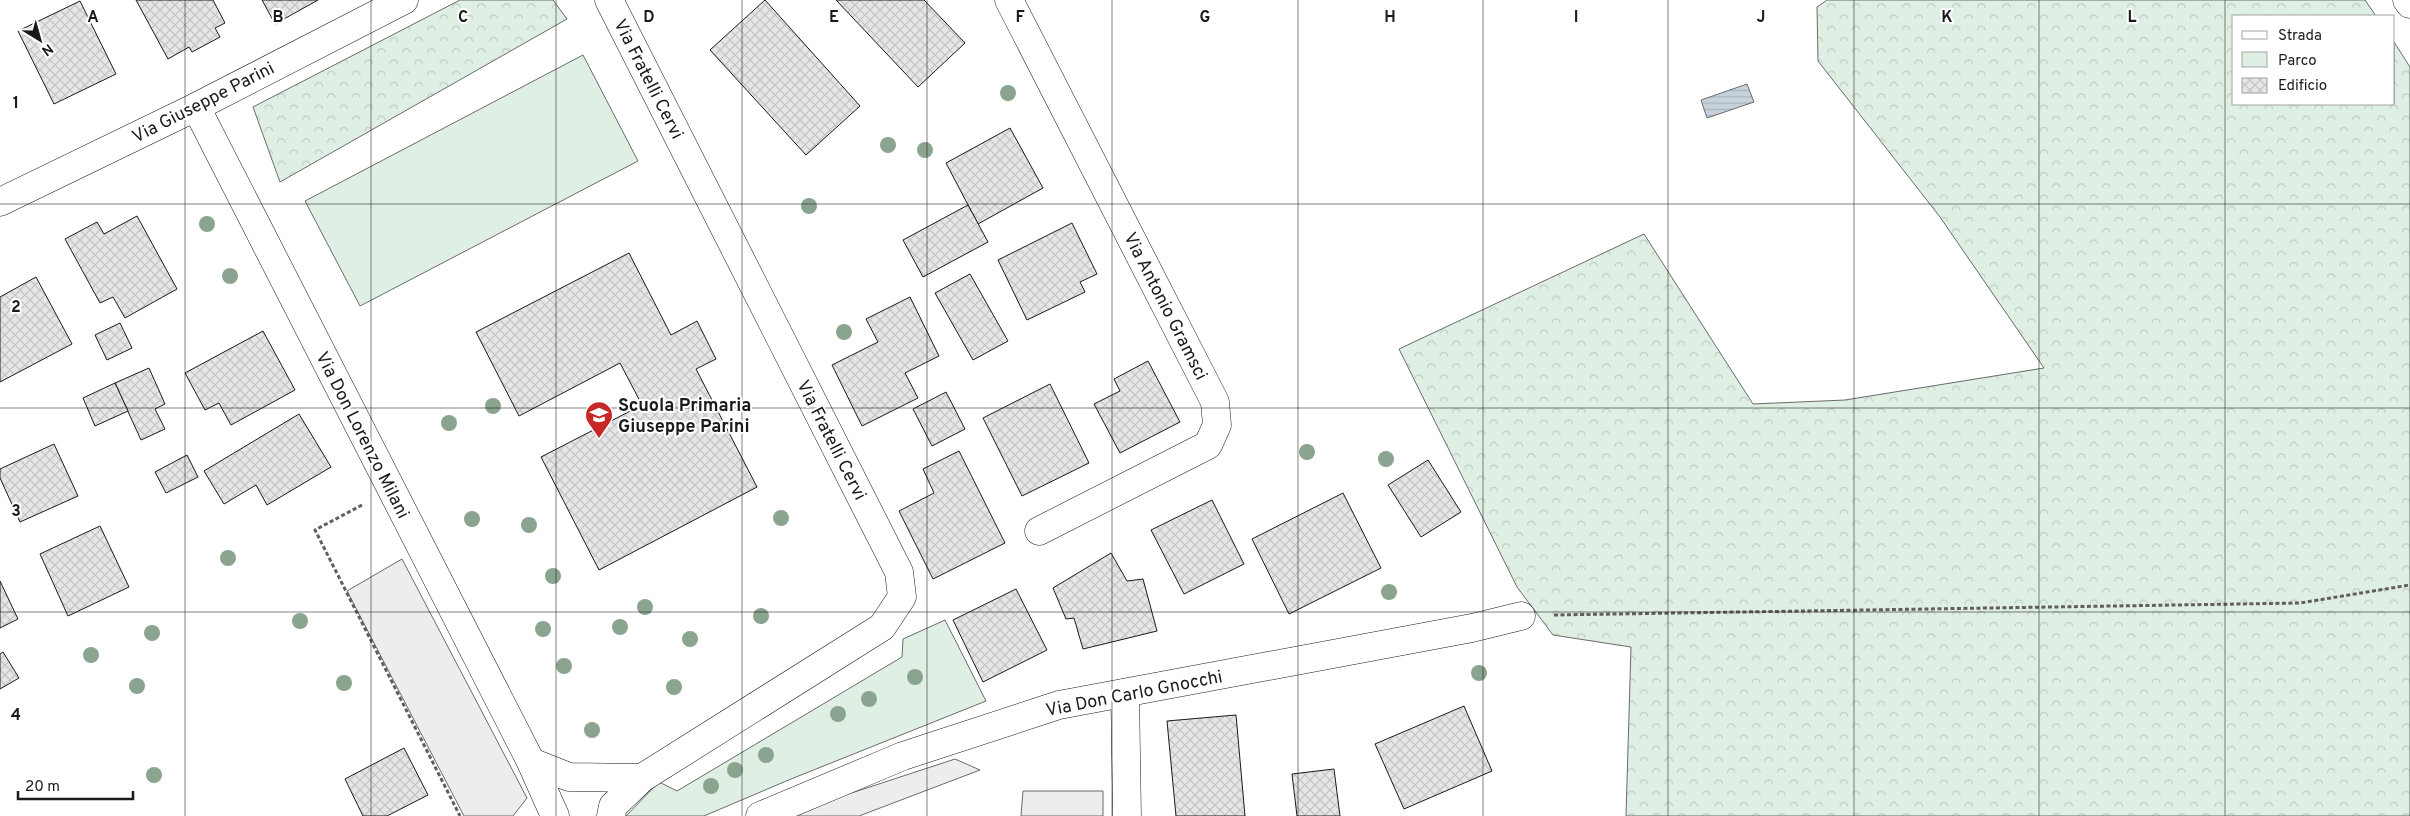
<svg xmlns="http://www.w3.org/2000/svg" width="2410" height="816" font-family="Overpass,sans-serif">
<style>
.green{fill:#e0efe3;stroke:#6a6a6a}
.forest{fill:url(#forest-crowns);stroke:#6a6a6a}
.parking{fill:#ededed;stroke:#6a6a6a}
.water{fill:url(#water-rules);stroke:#6a6a6a}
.building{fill:url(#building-cross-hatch);stroke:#1a1a1a}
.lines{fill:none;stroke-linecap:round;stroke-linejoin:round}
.minor-casing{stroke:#1a1a1a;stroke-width:29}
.path{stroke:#5f5f5f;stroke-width:3;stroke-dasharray:4 2.5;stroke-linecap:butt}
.minor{stroke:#fff;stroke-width:28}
.tree{fill:#8aa48f}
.grid{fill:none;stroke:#1a1a1a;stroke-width:1;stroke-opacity:0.55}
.labels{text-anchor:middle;stroke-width:4;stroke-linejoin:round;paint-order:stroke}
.street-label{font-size:18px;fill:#1a1a1a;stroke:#fff}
.poi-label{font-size:18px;font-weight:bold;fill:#1a1a1a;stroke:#fff;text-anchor:start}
.grid-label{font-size:16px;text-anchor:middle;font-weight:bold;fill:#1a1a1a;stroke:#fff;stroke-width:4;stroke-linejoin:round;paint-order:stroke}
</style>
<defs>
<pattern id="forest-crowns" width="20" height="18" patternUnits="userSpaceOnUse" patternTransform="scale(1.25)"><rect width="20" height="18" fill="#e0efe3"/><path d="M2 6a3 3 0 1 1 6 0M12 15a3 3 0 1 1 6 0" fill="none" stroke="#c0ccc2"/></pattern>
<pattern id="water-rules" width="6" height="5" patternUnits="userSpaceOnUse" patternTransform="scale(1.25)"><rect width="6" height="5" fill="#c6d2dc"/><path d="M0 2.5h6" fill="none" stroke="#aab4bc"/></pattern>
<pattern id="building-cross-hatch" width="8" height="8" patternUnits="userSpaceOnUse" patternTransform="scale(1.25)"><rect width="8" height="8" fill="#e6e6e6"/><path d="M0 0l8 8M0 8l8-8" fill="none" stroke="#c5c5c5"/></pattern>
</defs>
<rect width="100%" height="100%" fill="#fff"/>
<g class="green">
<polygon points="583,55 638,161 360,306 305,201"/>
<polygon points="945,620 986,701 791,779 704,816 626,816 659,782 677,791 902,657 903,639"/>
</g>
<g class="forest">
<polygon points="460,0 553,0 567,19 280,182 253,107"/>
<polygon points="1827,0 2365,0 2376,16 2234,16 2234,104 2394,104 2394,42 2410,67 2410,816 1626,816 1631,647 1553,635 1517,587 1399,349 1644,234 1753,404 1845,400 2044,368 1940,217 1818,61 1817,7"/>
</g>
<g class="parking">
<polygon points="402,559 527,798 513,816 464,816 347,591"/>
<polygon points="955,759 980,770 859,816 793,816 824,802"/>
<polygon points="1023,791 1103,791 1103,816 1021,816"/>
</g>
<polygon class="water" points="1747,84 1754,102 1707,118 1701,100"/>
<g class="building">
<polygon points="136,0 213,0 225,23 215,28 220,37 192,52 189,47 168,59"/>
<polygon points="262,0 318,0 275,24"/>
<polygon points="765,0 860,106 806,155 710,50"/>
<polygon points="836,0 924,0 965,43 918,87"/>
<polygon points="80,1 116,74 54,104 18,31"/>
<polygon points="1010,128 1043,188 978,224 946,163"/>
<polygon points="968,205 988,242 923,277 903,240"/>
<polygon points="137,216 177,289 125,318 113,297 100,303 65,239 97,222 104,234"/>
<polygon points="1072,223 1097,274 1080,282 1085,292 1027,320 998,260"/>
<polygon points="629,253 671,335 697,321 716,359 696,369 757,487 599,570 541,457 642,405 620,363 519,416 476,332"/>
<polygon points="970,274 1008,341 973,360 935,293"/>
<polygon points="36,277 72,344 0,382 0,297"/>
<polygon points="910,297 939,356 905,373 918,398 862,426 832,365 878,342 866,319"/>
<polygon points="120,323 132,348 107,360 95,335"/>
<polygon points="263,331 295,390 231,425 219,403 205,410 185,373"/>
<polygon points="1148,361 1180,422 1120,453 1094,404 1120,391 1114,379"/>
<polygon points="149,368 165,404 155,409 165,429 141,440 115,383"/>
<polygon points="115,383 128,411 95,426 83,398"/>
<polygon points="1050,384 1089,463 1022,496 983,418"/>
<polygon points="946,392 965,429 932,446 913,409"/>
<polygon points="299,414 331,467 267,505 256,485 224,504 204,471"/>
<polygon points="54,444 78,496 20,522 0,478 0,469"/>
<polygon points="959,451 1005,543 933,579 899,511 934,493 923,469"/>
<polygon points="187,455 198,477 166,493 155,472"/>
<polygon points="1428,460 1461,512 1421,537 1388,485"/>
<polygon points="1343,493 1381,568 1289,614 1252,539"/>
<polygon points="1212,500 1244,564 1184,594 1151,530"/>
<polygon points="100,526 129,587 68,616 40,554"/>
<polygon points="1111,553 1127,581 1143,579 1157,631 1083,649 1074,618 1066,619 1053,588"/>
<polygon points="0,581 18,619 0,628"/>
<polygon points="1016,589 1047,650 983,682 953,620"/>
<polygon points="3,652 19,678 0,689 0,654"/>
<polygon points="1464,706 1492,771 1404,809 1375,744"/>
<polygon points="1236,715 1245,816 1176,816 1167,721"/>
<polygon points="404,748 428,795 387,816 363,816 345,779"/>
<polygon points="1334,769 1340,816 1297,816 1292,774"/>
</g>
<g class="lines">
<g class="minor-casing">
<g id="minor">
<polyline points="609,0 899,572 902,597 882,627 642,778 613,806 611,816"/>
<polyline points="1009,0 1215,402 1217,425 1208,445 1039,531"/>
<polyline points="2407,0 2410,4"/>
<polyline points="196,107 531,762 555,816"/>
<polyline points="0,202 196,107 404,0"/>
<polyline points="1125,693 1127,816"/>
<polyline points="531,762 569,777 642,778"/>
<polyline points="760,816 903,756 1059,705 1472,628 1521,616"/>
</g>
</g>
<g class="path">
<polyline points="362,505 315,530 460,816"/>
<polyline points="1554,615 2300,603 2410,585"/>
</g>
<use href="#minor" class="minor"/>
</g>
<g class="tree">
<circle cx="1008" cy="93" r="8"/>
<circle cx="888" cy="145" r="8"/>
<circle cx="925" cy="150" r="8"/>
<circle cx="809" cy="206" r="8"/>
<circle cx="207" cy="224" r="8"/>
<circle cx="230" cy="276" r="8"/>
<circle cx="844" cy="332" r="8"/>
<circle cx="493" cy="406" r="8"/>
<circle cx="449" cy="423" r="8"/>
<circle cx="1307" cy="452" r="8"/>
<circle cx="1386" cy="459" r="8"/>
<circle cx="781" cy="518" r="8"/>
<circle cx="472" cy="519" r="8"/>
<circle cx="529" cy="525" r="8"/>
<circle cx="228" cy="558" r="8"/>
<circle cx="553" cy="576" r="8"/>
<circle cx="1389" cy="592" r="8"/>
<circle cx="645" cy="607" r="8"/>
<circle cx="761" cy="616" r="8"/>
<circle cx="300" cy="621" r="8"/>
<circle cx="620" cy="627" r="8"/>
<circle cx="543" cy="629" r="8"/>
<circle cx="152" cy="633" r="8"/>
<circle cx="690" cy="639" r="8"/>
<circle cx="91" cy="655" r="8"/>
<circle cx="564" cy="666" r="8"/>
<circle cx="1479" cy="673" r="8"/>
<circle cx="915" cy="677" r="8"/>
<circle cx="344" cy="683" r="8"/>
<circle cx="137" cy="686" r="8"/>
<circle cx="674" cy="687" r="8"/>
<circle cx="869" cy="699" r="8"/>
<circle cx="838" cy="714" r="8"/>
<circle cx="592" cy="730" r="8"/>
<circle cx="766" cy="755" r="8"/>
<circle cx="735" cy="770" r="8"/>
<circle cx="154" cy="775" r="8"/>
<circle cx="711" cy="786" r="8"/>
</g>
<path class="grid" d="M185 0V816M371 0V816M556 0V816M742 0V816M927 0V816M1112 0V816M1298 0V816M1483 0V816M1668 0V816M1854 0V816M2039 0V816M2225 0V816M0 204H2410M0 408H2410M0 612H2410"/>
<defs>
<g id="school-pin" transform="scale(1.4375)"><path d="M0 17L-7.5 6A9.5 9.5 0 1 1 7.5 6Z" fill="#c62828" stroke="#fff"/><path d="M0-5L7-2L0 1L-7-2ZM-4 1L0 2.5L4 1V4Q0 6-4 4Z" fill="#fff"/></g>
</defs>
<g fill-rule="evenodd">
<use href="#school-pin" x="599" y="415"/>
</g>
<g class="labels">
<g class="street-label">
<text transform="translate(649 79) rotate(63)" y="6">Via Fratelli Cervi</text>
<text transform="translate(203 102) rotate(-27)" y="6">Via Giuseppe Parini</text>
<text transform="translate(1166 306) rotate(63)" y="6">Via Antonio Gramsci</text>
<text transform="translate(363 435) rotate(63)" y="6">Via Don Lorenzo Milani</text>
<text transform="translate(832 440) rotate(63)" y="6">Via Fratelli Cervi</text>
<text transform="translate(1134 693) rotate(-11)" y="6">Via Don Carlo Gnocchi</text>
</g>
<g class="poi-label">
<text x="618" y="411">Scuola Primaria<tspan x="618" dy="21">Giuseppe Parini</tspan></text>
</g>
</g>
<g class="grid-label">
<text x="93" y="22">A</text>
<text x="278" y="22">B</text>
<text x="463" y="22">C</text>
<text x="649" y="22">D</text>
<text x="834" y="22">E</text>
<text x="1020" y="22">F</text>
<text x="1205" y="22">G</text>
<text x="1390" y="22">H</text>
<text x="1576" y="22">I</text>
<text x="1761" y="22">J</text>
<text x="1947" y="22">K</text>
<text x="2132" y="22">L</text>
<text x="16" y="108">1</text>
<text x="16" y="312">2</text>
<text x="16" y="516">3</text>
<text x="16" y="720">4</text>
</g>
<rect x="2232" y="15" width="162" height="90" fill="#ffffff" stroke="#a3a3a3"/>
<rect x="2242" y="31" width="25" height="8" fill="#ffffff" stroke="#a3a3a3"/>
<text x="2278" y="40" font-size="15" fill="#1a1a1a">Strada</text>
<rect x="2242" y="52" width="25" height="15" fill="#e0efe3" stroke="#a3a3a3"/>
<text x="2278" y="65" font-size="15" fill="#1a1a1a">Parco</text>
<rect x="2242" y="78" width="25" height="15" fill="url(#building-cross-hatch)" stroke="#a3a3a3"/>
<text x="2278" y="90" font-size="15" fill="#1a1a1a">Edificio</text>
<g transform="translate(40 40) rotate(143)" stroke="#ffffff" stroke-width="4" paint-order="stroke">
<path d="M0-4L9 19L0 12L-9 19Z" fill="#1a1a1a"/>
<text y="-8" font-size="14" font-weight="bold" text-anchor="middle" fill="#1a1a1a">N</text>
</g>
<path d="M18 791v8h115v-8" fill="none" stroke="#1a1a1a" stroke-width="2.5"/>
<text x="25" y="791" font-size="15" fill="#1a1a1a" stroke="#ffffff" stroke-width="4" paint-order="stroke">20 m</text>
</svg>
